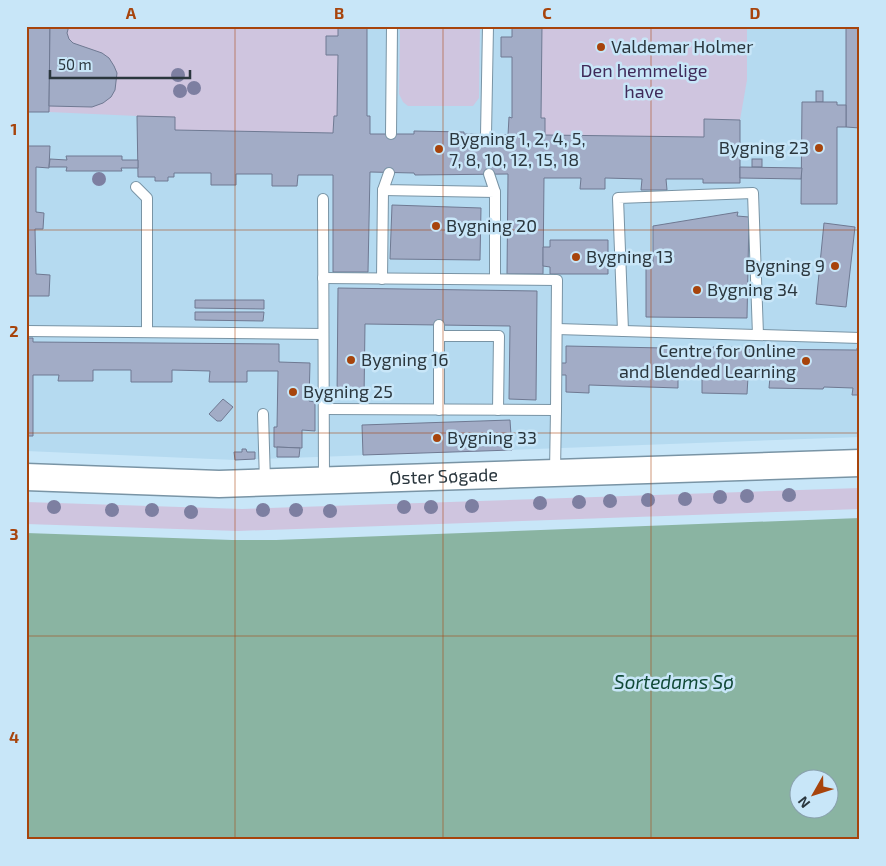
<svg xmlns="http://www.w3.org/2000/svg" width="886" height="866" font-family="'Exo 2',sans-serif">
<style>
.built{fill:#b5daf0}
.green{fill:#cfc5df}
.water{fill:#8ab4a2;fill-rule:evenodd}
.building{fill:#a2acc6;stroke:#6f7992}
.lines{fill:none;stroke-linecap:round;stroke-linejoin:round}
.service-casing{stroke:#7994a5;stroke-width:12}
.tertiary-casing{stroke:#7994a5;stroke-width:29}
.service{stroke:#fff;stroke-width:10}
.tertiary{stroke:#fff;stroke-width:26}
.tree{fill:#7d7fa1}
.grid{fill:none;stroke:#a7440c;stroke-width:1;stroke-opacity:0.55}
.poi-dot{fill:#a7440c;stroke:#c8e6f8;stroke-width:2}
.labels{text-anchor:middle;stroke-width:5;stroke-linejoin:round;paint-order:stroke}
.poi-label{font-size:18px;fill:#2a363d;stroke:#c8e6f8;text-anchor:start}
.park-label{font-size:18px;fill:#3f2a59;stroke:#c8e6f8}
.street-label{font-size:18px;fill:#2a363d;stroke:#c8e6f8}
.water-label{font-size:19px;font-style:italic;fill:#114937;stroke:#c8e6f8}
.neatline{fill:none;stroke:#a7440c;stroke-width:2}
.grid-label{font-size:16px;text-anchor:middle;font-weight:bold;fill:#a7440c}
</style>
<rect width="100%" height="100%" fill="#c8e6f8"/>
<polygon class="built" points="26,26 860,26 860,437 235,460 26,451"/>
<g class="green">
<polygon points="50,26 338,26 338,36 326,36 326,55 338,55 337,116 334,116 333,133 175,130 137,116 49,112"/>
<polygon points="400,26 480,26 479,98 473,106 408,106 403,102 399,94"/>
<polygon points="542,26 747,26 747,80 740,120 704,119 704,137 545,135 545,118 541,118"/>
<polygon points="860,488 860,509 238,531 26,524 26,502 242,509"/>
</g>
<path class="water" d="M860 518V840H26V533L232 540H276ZM798 778H828V808H798Z"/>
<g class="building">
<polygon points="26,26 50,26 49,112 26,112"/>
<polygon points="50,26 69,26 67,33 69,39 73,43 102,53 109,58 114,66 117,73 115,90 111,97 103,103 92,107 49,106"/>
<polygon points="338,26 367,26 367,116 370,116 370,134 414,134 414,131 464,132 464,134 508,135 509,117 512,118 512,57 501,57 501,37 512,37 512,26 542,26 541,118 545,118 545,135 704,137 704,119 740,120 740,183 703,183 703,179 666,179 667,190 641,190 642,179 605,178 605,189 580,189 581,178 544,178 543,274 507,274 508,174 415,175 414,173 370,172 368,272 333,272 333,175 298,175 297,186 272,186 272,174 236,174 236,185 211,185 211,173 174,173 174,177 168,177 168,181 155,181 155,177 138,177 137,116 175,117 175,130 333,133 334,116 337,116 338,55 326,55 326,36 338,36"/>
<polygon points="846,28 860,28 860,128 846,127"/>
<rect x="816" y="91" width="7" height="11"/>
<polygon points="802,102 837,102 837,105 846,105 846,127 837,127 837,204 801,204"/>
<polygon points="26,146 50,146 49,168 36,167 36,212 44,213 43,229 35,229 36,274 50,275 49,296 26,296"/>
<polygon points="66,156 122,156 122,160 138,160 138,168 121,168 122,171 66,171 67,167 49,167 50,159 67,160"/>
<rect x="752" y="159" width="10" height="8"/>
<polygon points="740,167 802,168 801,179 740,178"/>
<polygon points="392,205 481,208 480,260 390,259"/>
<polygon points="738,212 737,216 749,217 747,318 646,317 646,264 653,264 653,226"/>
<polygon points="824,223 855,227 846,307 816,304"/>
<polygon points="550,240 608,240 608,274 550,274 550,267 543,266 543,247 550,247"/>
<polygon points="338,288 537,291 536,400 509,399 510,326 439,325 365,324 364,398 337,398"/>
<polygon points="195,300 264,300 264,309 195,308"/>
<polygon points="195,312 264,312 263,321 195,320"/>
<polygon points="26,338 33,338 33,342 279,344 279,362 310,363 309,401 315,402 315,431 302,430 302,448 274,447 274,427 277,427 278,371 247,371 247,382 209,382 210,371 172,370 172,382 131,382 131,370 93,370 93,381 58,381 59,375 33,375 33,436 26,436"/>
<polygon points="566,346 713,349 713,347 736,347 736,349 857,350 857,348 860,348 860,395 852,395 853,388 824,387 823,389 769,388 770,377 748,377 747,394 702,393 702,377 678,376 678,388 589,385 589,393 566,392 566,375 559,375 559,363 566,363"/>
<polygon points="223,399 233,407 221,421 217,421 209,414"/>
<polygon points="510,420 512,450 363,455 362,425"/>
<polygon points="277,447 300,448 299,457 277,457"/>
<polygon points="242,449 246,449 247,452 255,452 255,459 235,460 234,452 242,452"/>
</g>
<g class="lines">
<g class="service-casing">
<g id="service">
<polyline points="391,134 392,26"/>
<polyline points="486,135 488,26"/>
<polyline points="389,173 383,190 495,192 495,279"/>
<polyline points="489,174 495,192"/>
<polyline points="136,187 147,198 147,332"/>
<polyline points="323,199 324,480"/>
<polyline points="323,278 557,280 556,410 324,409"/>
<polyline points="382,279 383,190"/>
<polyline points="557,329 860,338"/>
<polyline points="26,331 323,334"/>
<polyline points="623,331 618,198 753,193 758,335"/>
<polyline points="439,336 499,336 498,410"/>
<polyline points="439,410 439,325"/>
<polyline points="263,414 265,482"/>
<polyline points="555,472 556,410"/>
</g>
</g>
<g class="tertiary-casing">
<g id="tertiary">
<path id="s1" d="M26 477 219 484 860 463"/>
</g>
</g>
<use href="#service" class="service"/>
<use href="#tertiary" class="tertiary"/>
</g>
<g class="tree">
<circle cx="178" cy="75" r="7"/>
<circle cx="194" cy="88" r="7"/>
<circle cx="180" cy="91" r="7"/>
<circle cx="99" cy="179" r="7"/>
<circle cx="789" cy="495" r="7"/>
<circle cx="747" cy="496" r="7"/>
<circle cx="720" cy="497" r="7"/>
<circle cx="685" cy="499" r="7"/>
<circle cx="648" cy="500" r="7"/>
<circle cx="610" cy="501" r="7"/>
<circle cx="579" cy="502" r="7"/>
<circle cx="540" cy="503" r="7"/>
<circle cx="472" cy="506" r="7"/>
<circle cx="54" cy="507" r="7"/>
<circle cx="404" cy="507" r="7"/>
<circle cx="431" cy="507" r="7"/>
<circle cx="112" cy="510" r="7"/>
<circle cx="152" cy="510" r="7"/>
<circle cx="263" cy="510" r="7"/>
<circle cx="296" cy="510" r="7"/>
<circle cx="330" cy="511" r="7"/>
<circle cx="191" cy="512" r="7"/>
</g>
<path class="grid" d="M235 26V840M443 26V840M651 26V840M26 230H860M26 433H860M26 636H860"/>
<g class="poi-dot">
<circle cx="601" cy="47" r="5"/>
<circle cx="819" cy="148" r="5"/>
<circle cx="439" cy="149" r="5"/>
<circle cx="436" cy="226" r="5"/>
<circle cx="576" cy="257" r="5"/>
<circle cx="835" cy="266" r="5"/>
<circle cx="697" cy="290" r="5"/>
<circle cx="351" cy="360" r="5"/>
<circle cx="806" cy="361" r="5"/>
<circle cx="293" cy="392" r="5"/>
<circle cx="437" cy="438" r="5"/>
</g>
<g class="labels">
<g class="poi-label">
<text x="611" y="53">Valdemar Holmer</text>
<text x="449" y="145">Bygning 1, 2, 4, 5,<tspan x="449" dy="21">7, 8, 10, 12, 15, 18</tspan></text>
<text x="809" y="154" text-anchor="end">Bygning 23</text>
<text x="446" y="232">Bygning 20</text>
<text x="586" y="263">Bygning 13</text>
<text x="825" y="272" text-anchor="end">Bygning 9</text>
<text x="707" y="296">Bygning 34</text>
<text x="796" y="357" text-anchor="end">Centre for Online<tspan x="796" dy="21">and Blended Learning</tspan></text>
<text x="361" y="366">Bygning 16</text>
<text x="303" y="398">Bygning 25</text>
<text x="447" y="444">Bygning 33</text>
</g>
<g class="park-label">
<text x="644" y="77">Den hemmelige<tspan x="644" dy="21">have</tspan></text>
</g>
<g class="street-label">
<text dy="6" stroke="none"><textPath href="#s1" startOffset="418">Øster Søgade</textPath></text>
</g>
<g class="water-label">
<text x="674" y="689">Sortedams Sø</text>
</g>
</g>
<rect width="886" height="866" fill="none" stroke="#c8e6f8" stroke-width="55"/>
<g transform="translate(814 794) rotate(231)"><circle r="24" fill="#c8e6f8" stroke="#89a0ad"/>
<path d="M0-4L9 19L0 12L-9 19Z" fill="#a7440c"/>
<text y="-8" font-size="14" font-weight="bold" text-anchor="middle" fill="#2a363d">N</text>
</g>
<path d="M50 70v8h140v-8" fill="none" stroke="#2a363d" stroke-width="2.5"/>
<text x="58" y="70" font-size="15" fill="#2a363d" stroke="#c8e6f8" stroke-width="4" paint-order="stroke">50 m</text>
<rect x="28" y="28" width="830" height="810" class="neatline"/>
<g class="grid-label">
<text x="131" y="19">A</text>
<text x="339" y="19">B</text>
<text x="547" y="19">C</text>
<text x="755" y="19">D</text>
<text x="14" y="135">1</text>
<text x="14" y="337">2</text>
<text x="14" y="540">3</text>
<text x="14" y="743">4</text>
</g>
</svg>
